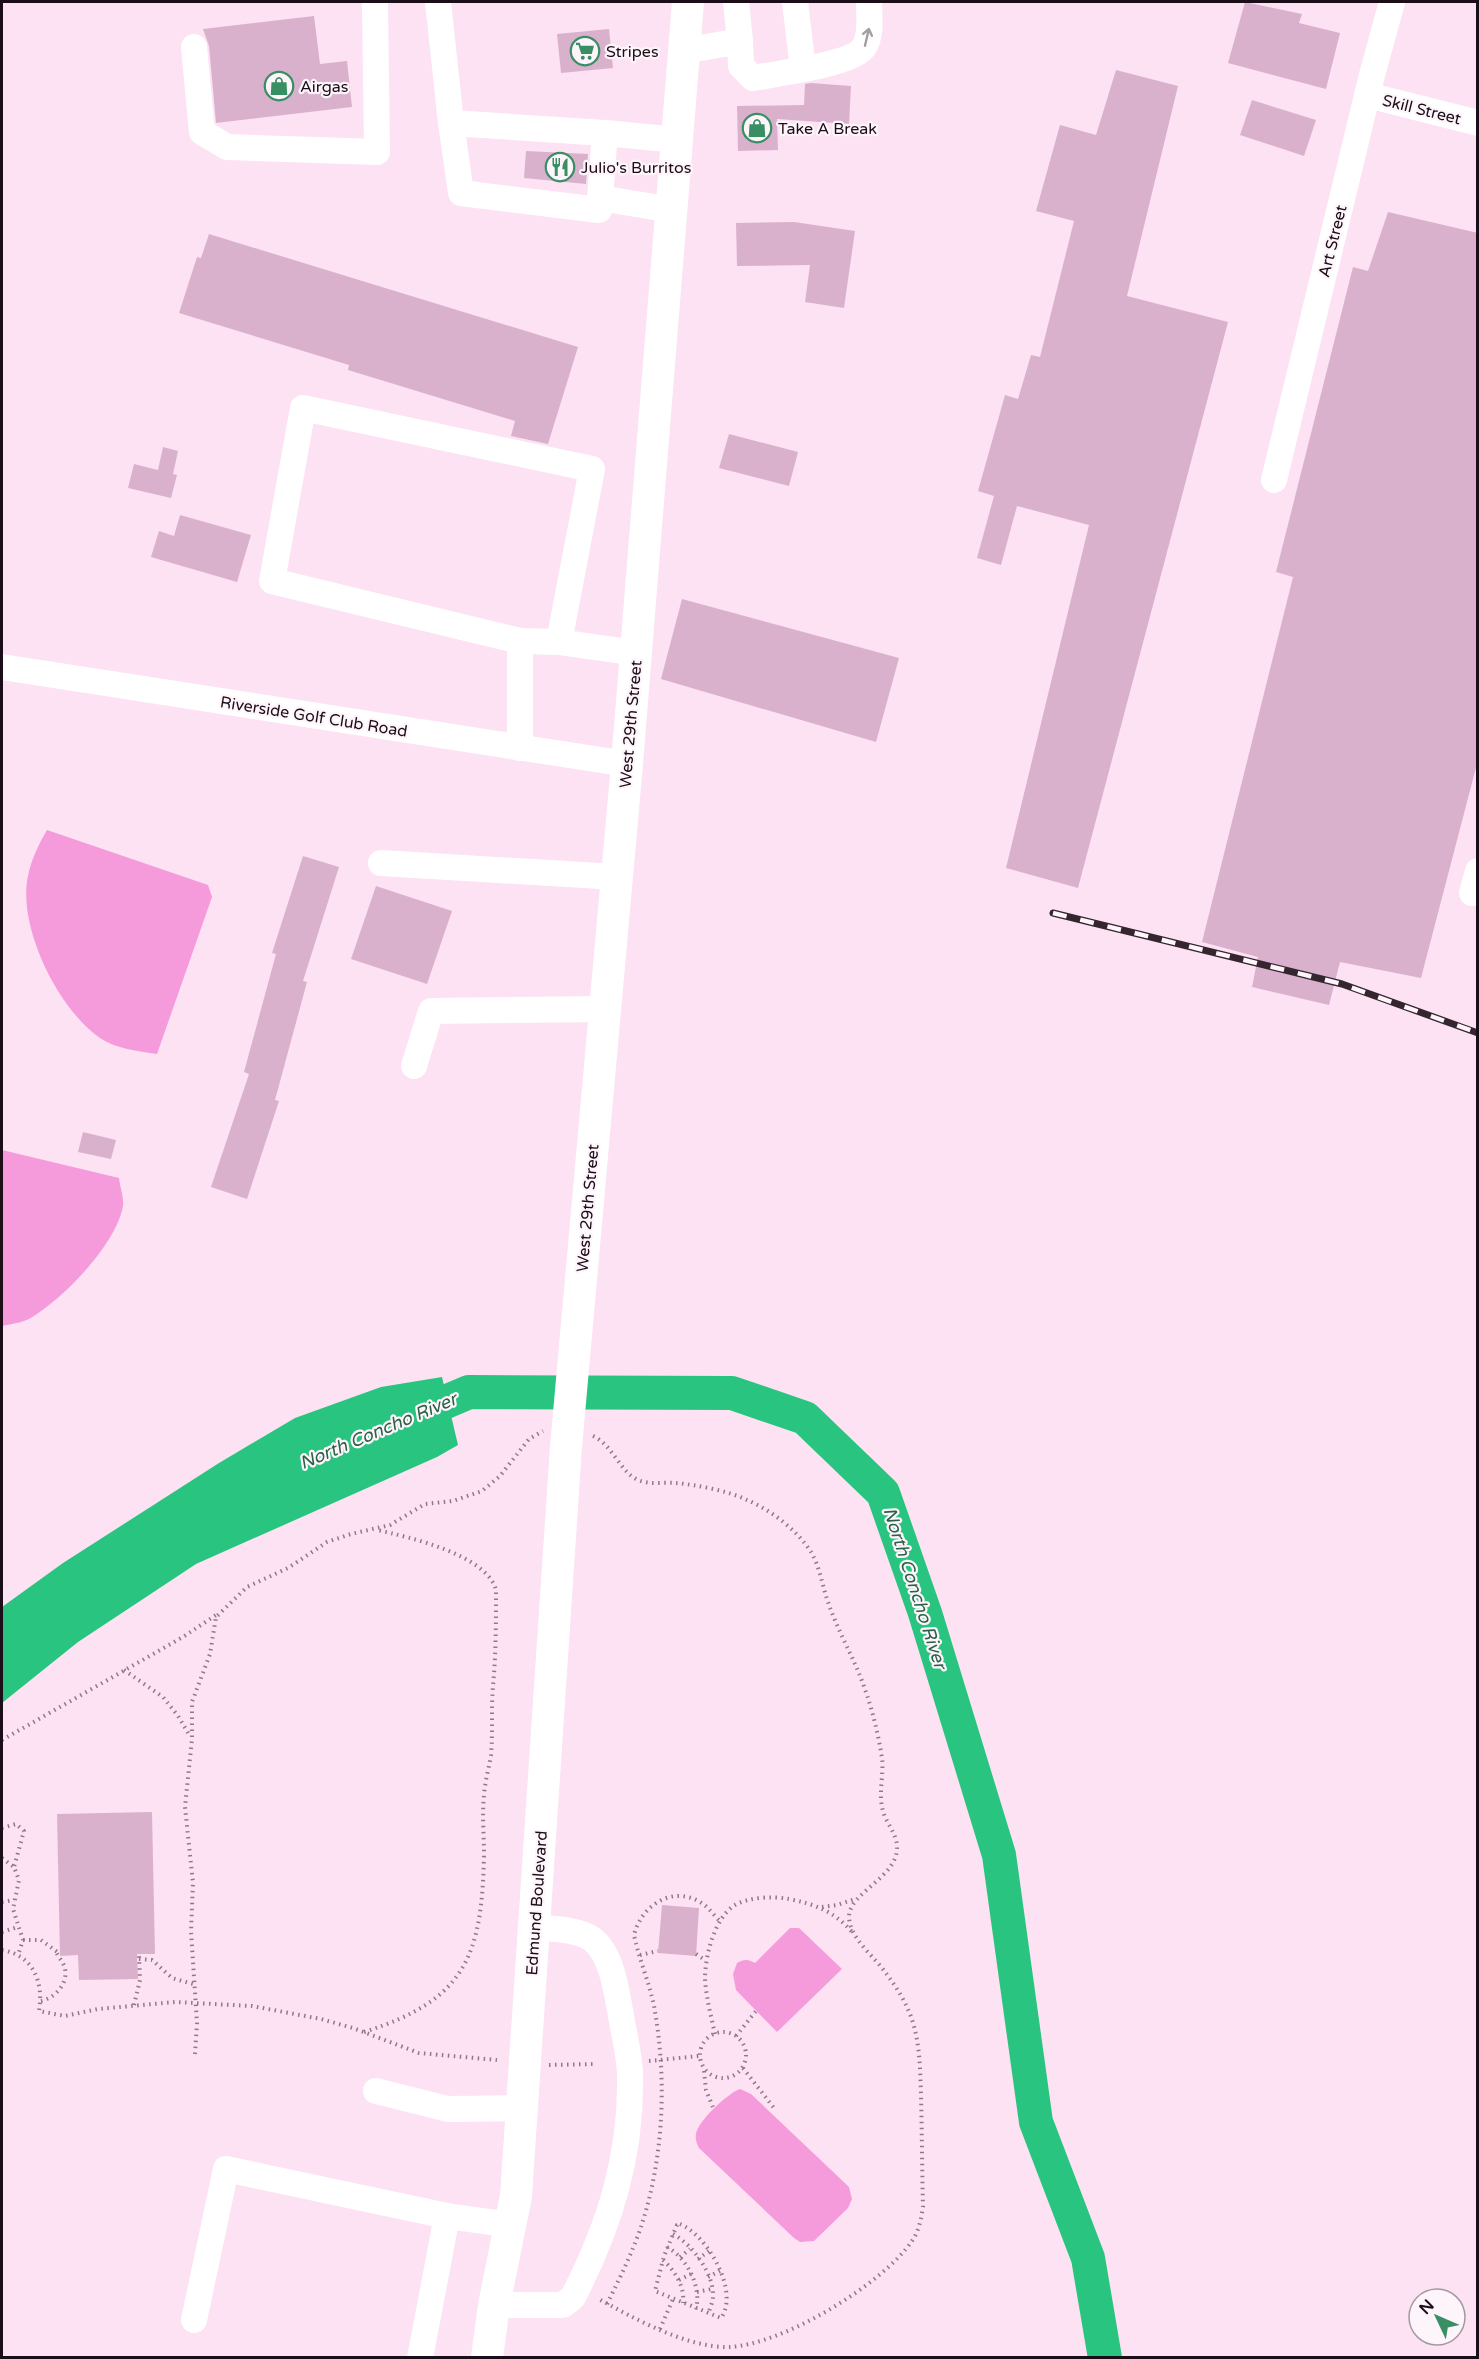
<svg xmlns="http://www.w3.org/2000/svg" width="1479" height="2359" font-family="'Varela Round',sans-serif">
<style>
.green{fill:#f59adb}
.water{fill:#29c580}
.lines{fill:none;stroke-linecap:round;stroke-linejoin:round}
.river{stroke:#29c580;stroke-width:34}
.building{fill:#dab1cd}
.path{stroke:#8e7a87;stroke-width:4;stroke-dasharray:1.5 4.5;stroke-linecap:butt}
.minor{stroke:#fff;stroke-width:26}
.major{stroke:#fff;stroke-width:32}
.rail-casing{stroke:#34252f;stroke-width:7}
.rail{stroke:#fef5fb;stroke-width:4.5;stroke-dasharray:14;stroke-linecap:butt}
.oneway{stroke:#a49fa3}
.labels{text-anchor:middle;stroke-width:4.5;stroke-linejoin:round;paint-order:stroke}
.poi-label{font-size:16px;fill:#1c0e18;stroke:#fef5fb;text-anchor:start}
.street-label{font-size:16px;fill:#1c0e18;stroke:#fef5fb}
.water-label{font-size:18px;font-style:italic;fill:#2a6144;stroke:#fef5fb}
</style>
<rect width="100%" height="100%" fill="#fce2f3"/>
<g class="green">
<path d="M47 830 208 885 212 897 157 1054C138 1051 116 1049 100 1038 58 1009 17 926 28 876 31 860 39 844 47 830Z"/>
<path d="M2 1150 119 1178C120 1187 124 1198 123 1206 116 1245 62 1300 29 1319 21 1323 10 1324 2 1326Z"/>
<path d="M790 1928H799L842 1969 777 2032 736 1990 733 1974 737 1963C744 1959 748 1959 755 1963Z"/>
<path d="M740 2089 751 2094 849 2187 852 2199 848 2208 814 2241 800 2242 794 2238 699 2148C697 2144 695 2139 696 2134 698 2121 728 2093 740 2089Z"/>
</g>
<polygon class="water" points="442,1377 458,1445 437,1457 196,1564 78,1642 2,1703 2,1607 63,1563 219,1463 295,1418 381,1387"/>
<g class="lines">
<polyline class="river" points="403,1420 469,1392 732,1393 805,1418 883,1493 925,1613 999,1855 1036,2122 1088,2258 1105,2358"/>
</g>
<g class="building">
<polygon points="1245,2 1302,14 1299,23 1340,33 1326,89 1228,63"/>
<polygon points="314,16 320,64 347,61 352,107 216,123 209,46 203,29"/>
<polygon points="609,29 613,68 561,73 557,34"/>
<polygon points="1116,70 1178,86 1127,296 1228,322 1078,888 1006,868 1089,525 1017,506 1001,565 977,558 994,496 978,491 1005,395 1018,399 1031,355 1040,357 1074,221 1036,211 1060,125 1096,135"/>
<polygon points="811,83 851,86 849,124 777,119 778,150 738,151 737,106 804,105 805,84"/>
<polygon points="1252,100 1316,120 1304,156 1240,135"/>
<polygon points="526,151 588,154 586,184 524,178"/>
<polygon points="1388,212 1478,233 1478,760 1421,978 1340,962 1329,1005 1252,987 1258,957 1202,942 1293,577 1276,572 1353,267 1368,271"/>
<polygon points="794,222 855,231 844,308 805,302 810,265 737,266 736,223"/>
<polygon points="209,234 578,347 548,444 511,436 515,421 348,370 349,365 179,313 197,257 201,258"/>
<polygon points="729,434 798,452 789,486 719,468"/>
<polygon points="163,447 178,451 173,474 177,475 171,498 128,488 134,464 158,470"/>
<polygon points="180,515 251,535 237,582 151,557 159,531 174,536"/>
<polygon points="682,599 899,658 876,742 661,679"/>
<polygon points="303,856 339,867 303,981 307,982 275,1100 279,1101 247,1199 211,1187 249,1074 244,1072 276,954 272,953"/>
<polygon points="376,886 452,911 427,984 351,959"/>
<polygon points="83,1132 116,1140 111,1159 78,1152"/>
<polygon points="152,1812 155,1954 137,1954 138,1979 79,1980 78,1955 60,1956 57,1814"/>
<polygon points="662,1905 699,1908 696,1956 658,1953"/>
</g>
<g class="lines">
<g class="path">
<path d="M593 1436C613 1445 619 1471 638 1480 650 1485 664 1482 676 1483 697 1485 729 1491 747 1500 771 1510 797 1530 811 1552 820 1567 822 1585 828 1602 835 1623 846 1644 855 1664 868 1693 877 1726 882 1758 884 1775 878 1794 883 1811 886 1823 897 1834 897 1847 898 1877 850 1892 849 1916 849 1938 874 1956 885 1972 895 1985 904 1999 910 2014 920 2040 920 2067 921 2095 922 2133 922 2170 923 2207 921 2219 919 2231 912 2241 882 2285 782 2345 729 2347 687 2348 633 2318 597 2298"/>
<polyline points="124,1670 163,1697 178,1716 190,1736"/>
<polyline points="2,1740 183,1637 216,1615"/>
<polyline points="2,1828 16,1824 24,1831 14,1867"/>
<polyline points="2,1858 14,1867 19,1880 13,1909 23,1940 18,1955"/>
<polyline points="2,1902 14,1900"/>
<polyline points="822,1907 837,1905 855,1899"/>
<polyline points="2,1932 18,1927"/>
<polyline points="23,1940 41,1940 60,1954"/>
<path d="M2 1950C33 1955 44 1982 39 2011L65 2016 98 2009 175 2002 252 2006 321 2019 353 2028 419 2053 497 2060"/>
<polyline points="696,1954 705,1960"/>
<polyline points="640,1955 658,1951"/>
<polyline points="139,1959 152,1960 172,1978 193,1984"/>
<path d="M41 2001C54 1998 68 1985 65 1969 64 1963 59 1958 56 1952"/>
<polyline points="134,2005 140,1980 139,1954"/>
<circle cx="723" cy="2055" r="23"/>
<path d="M364 2032C466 2000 482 1956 484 1854 484 1835 482 1815 484 1795 485 1781 489 1768 491 1755 493 1732 491 1709 493 1686 496 1654 496 1622 496 1590 487 1555 409 1537 377 1530"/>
<path d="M715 2034C711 2016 706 1997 705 1979 705 1957 714 1918 735 1905 749 1897 773 1896 789 1899 815 1904 835 1912 852 1932"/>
<polyline points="736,2036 756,2011"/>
<polyline points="195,2054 197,2023 191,1931 193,1883 185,1807 192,1739 192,1702 210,1654 216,1617 247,1587 288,1568 327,1542 351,1534 390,1525 425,1504 453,1501 482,1491 500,1476 529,1439 543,1431"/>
<polyline points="649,2061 699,2056"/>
<polyline points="549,2065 596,2064"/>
<polyline points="743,2068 774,2108"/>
<polyline points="704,2071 706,2090 714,2110"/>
<path d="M680 2224C707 2235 740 2291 721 2318L655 2291 664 2256 677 2225Z"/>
<path d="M673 2234C692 2244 714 2274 713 2296 713 2302 710 2308 708 2314"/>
<path d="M667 2247C687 2258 702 2287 696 2309"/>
<polyline points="680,2257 690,2249"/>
<polyline points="698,2259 709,2251"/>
<path d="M663 2260C675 2271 685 2287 683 2303"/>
<polyline points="708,2277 720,2271"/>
<polyline points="679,2280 691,2274"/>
<polyline points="697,2292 712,2289"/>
<path d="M607 2304C620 2278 633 2251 642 2224 664 2155 667 2077 654 2006 649 1982 639 1959 634 1935 641 1906 672 1885 700 1902 709 1907 714 1916 721 1922"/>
<polyline points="660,2329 673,2299"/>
</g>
<g class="minor">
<polyline points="438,2 451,123 461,193 599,210 605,133 451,123"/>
<polyline points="736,2 740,41"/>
<polyline points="795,2 803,69"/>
<polyline points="194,47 202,132 227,147 377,152 375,2"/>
<path d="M684 51 740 41 741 66 753 78C775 74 854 64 864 47 872 35 869 16 869 2"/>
<polyline points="1367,95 1478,123"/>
<polyline points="605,133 677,140"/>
<polyline points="600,198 672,210"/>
<polyline points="1274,480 1372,75 1392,2"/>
<polyline points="520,641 520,748"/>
<polyline points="559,642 592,469 303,408 272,581 520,641 559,642 636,653"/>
<polyline points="2,667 627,764"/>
<polyline points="381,863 617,877"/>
<polyline points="1472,893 1478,871"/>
<polyline points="414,1066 431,1011 605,1009"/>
<polyline points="376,2091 448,2109 522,2108"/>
<path d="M494 2305H563L573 2297C610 2225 632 2155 630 2073 629 2052 623 2030 620 2010 616 1988 611 1953 592 1939 577 1929 551 1929 534 1927"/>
<polyline points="194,2320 226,2169 447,2216 511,2225"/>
<polyline points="420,2358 447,2216"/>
</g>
<polyline class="major" points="487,2358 494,2305 516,2196 566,1447 627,764 688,2"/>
<g class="rail-casing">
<polyline id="rail" points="1053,913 1342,984 1478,1033"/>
</g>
<use href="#rail" class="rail"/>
</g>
<defs><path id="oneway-shaft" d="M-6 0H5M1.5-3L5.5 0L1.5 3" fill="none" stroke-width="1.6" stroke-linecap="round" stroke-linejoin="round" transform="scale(1.5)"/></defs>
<use class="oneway" href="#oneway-shaft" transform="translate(867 37) rotate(-77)"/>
<defs>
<g id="supermarket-ring" transform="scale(1.5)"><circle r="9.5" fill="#fef5fb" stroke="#398f64" stroke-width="1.5"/><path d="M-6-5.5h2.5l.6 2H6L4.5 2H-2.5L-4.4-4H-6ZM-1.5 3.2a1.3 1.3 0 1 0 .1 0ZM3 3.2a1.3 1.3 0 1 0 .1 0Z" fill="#398f64"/></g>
<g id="shop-ring" transform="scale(1.5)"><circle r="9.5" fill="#fef5fb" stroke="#398f64" stroke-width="1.5"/><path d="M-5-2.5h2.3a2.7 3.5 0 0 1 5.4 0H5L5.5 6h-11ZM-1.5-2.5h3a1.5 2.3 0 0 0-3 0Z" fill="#398f64"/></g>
<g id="restaurant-ring" transform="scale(1.5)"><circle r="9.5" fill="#fef5fb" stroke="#398f64" stroke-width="1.5"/><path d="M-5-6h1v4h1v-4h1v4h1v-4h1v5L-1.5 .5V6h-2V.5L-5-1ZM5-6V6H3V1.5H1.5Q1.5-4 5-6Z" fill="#398f64"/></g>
</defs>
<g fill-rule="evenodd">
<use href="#supermarket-ring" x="585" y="51"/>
<use href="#shop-ring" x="279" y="86"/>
<use href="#shop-ring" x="757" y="128"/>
<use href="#restaurant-ring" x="560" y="167"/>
</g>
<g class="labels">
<g class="poi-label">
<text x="606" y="57">Stripes</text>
<text x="300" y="92">Airgas</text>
<text x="778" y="134">Take A Break</text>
<text x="581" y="173">Julio's Burritos</text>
</g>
<g class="street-label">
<text transform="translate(1422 109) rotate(14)" y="6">Skill Street</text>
<text transform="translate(1332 241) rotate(-76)" y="6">Art Street</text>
<text transform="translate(314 716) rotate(9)" y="6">Riverside Golf Club Road</text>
<text transform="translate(630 724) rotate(-85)" y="6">West 29th Street</text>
<text transform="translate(587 1208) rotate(-85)" y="6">West 29th Street</text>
<text transform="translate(536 1903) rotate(-86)" y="6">Edmund Boulevard</text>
</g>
<g class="water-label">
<text transform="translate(378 1431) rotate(-23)" y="6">North Concho River</text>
<text transform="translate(915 1588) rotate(72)" y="6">North Concho River</text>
</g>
</g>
<rect width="1479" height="2359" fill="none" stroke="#1c0e18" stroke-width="6"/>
<g transform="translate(1437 2317) rotate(314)"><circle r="28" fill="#fef5fb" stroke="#a499a0" stroke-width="1.5"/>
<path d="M0-4.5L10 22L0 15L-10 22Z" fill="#398f64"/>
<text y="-9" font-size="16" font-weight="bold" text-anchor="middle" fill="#1c0e18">N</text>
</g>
</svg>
